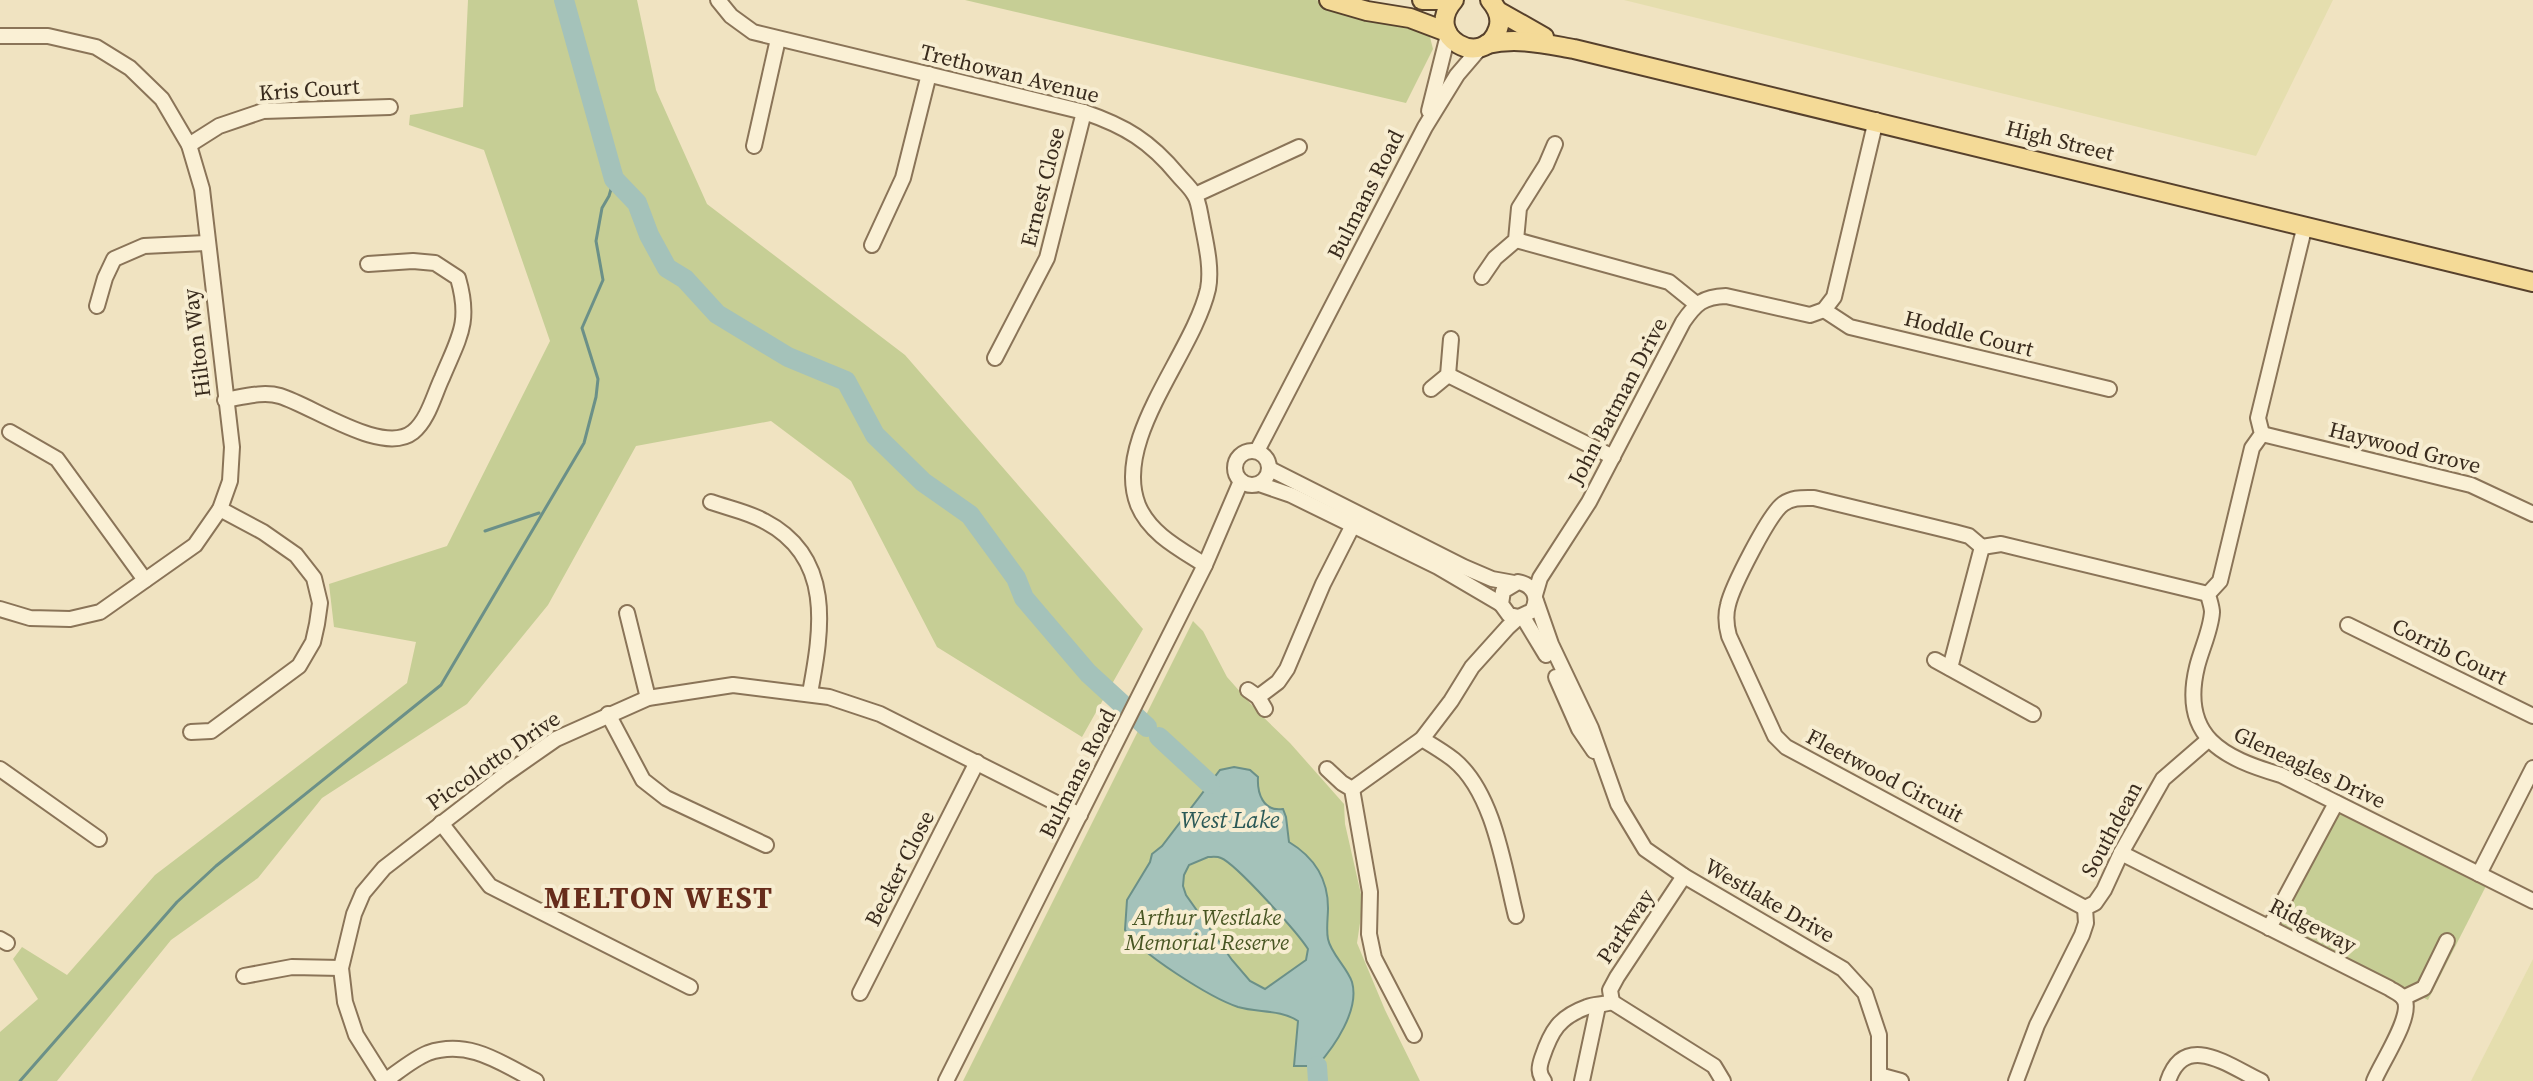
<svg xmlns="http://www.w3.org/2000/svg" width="2533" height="1081" font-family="'Source Serif 4',serif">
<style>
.farmland{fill:#e5deae}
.green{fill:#c6ce95}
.water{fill:#a4c2ba;stroke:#6b9088;stroke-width:2;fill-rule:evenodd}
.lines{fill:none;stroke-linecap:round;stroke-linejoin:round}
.stream{stroke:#6b9088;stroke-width:3}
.river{stroke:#a4c2ba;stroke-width:20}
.minor-casing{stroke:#8a7458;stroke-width:18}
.major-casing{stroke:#57412c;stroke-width:22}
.minor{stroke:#faf0d5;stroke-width:14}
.major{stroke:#f4da97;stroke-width:18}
.labels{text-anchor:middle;stroke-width:8;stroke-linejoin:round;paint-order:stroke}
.street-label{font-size:22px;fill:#392b1d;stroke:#f7edd1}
.park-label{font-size:22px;font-style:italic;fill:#485623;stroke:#f7edd1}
.water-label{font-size:24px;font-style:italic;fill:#2b5957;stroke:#f7edd1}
.district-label{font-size:30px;font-weight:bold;letter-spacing:2px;fill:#672c1b;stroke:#f7edd1}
</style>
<rect width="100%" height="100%" fill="#f0e3c1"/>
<g class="farmland">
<polygon points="1624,0 2333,0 2256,156"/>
<polygon points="2533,959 2533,1081 2471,1081"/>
</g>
<g class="green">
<polygon points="468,0 637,0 656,90 707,204 905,355 1143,629 1082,737 937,647 851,481 771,421 636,446 548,605 467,704 322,798 258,878 171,940 57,1081 0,1081 0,1032 38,999 13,959 22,947 67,975 155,875 407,683 416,642 334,627 329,584 447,546 550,341 484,150 409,125 410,115 463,107"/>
<polygon points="965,0 1316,0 1417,26 1430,37 1433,49 1406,103"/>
<polygon points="1193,621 1203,631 1227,677 1258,712 1290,743 1344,804 1345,824 1363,903 1357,943 1385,1010 1420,1081 963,1081"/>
<polygon points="2337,811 2486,886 2428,1000 2279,926"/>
</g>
<path class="water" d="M1234 767 1250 770 1258 777C1257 793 1263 812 1283 809L1286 817 1289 842C1314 857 1328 879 1328 908 1328 917 1326 930 1328 939 1331 954 1347 967 1352 982 1360 1010 1334 1047 1317 1066H1294L1298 1021C1280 1009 1258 1013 1238 1007 1211 998 1139 953 1125 930L1127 900 1150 862 1152 854 1162 846 1220 770ZM1208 857C1212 857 1217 856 1221 858 1236 864 1298 933 1308 949L1306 960 1265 989 1250 981 1232 960 1186 895 1183 886 1184 875 1189 865Z"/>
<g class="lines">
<g class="stream">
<polyline points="485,531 539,513"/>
<polyline points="20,1081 177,902 216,866 441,685 584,443 596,397 598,379 582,328 603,280 596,241 602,208 609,196 614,179"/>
</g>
<g class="river">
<polyline points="564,0 614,179 637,203 649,235 667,268 685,279 717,314 788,357 846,381 875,435 923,482 970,515 1016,578 1024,598 1088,673 1147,727"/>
<polyline points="1159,737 1210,784"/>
<polyline points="1317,1066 1318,1081"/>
</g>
<g class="minor-casing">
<g id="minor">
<path d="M718 0 731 16 753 32 1084 112C1125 126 1150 141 1178 175 1183 181 1190 187 1194 194 1199 201 1200 214 1202 223 1206 244 1212 268 1208 289 1193 354 1112 439 1138 505 1150 534 1180 549 1205 565"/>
<polyline points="0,36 48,36 96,47 130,68 162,99 189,145 202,189 232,447 230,481 220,509 195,545 100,612 70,619 30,618 0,609"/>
<polyline points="1429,111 1448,35"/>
<polyline points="189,145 219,126 263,111 390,107"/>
<polyline points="754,146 778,39"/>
<polyline points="1195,195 1299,147"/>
<path d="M2305 225 2258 418 2262 434 2252 448 2220 581 2208 594C2209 599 2212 607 2212 612 2211 630 2201 650 2197 667 2180 737 2223 758 2281 775L2533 901"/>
<polyline points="1516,240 1669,282 1695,303"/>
<polyline points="872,245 903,178 929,74"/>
<polyline points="1482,277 1495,258 1516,240 1519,208 1546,165 1555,144"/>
<polyline points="97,306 105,278 114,259 144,246 206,243"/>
<polyline points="1824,310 1850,327 2109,389"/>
<polyline points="995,358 1047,258 1084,112"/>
<polyline points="1448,375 1613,457"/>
<polyline points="1431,389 1448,375 1451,339"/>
<path d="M225 400C243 397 263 391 280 396 313 406 383 456 413 432 428 420 434 395 442 378 459 337 471 323 458 278L435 263 413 261 368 264"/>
<polyline points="10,432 57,459 145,580"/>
<polyline points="2262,434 2471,485 2533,514"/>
<circle cx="1252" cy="468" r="17"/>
<polyline points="1257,451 1425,127 1457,75 1481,47"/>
<polyline points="1270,469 1464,567 1492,579 1514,583"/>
<polyline points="1259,484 1291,495 1438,567 1501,604"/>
<path d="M711 502C728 508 748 512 764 521 834 557 822 629 810 693"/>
<path d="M1535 595 1540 578 1589 502 1683 322C1696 303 1703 297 1726 296L1810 315 1824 310 1834 297 1876 120"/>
<polyline points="1536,601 1551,644 1591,728 1618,804 1645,849 1684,876 1843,969 1865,993 1879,1035 1879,1081"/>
<polyline points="627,613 648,698"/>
<polyline points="1523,617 1546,655"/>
<polyline points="2348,625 2533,716"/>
<polyline points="1935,660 2033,714"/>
<polyline points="1950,668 1982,547"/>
<polyline points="1556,677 1579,729 1594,751"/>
<polyline points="1248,690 1258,697 1265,709"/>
<polyline points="1258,697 1278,682 1287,669 1323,584 1353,525"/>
<polyline points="608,714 643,780 666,798 766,845"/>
<polyline points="191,732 211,731 299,666 313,642 317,624 320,603 314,578 296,555 263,532 220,509"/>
<path d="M1422 739C1432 745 1444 752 1454 760 1494 793 1504 868 1516 916"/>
<polyline points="0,769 99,839"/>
<polyline points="1327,769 1342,783 1352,789 1370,892 1369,934 1374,958 1414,1035"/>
<path d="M1352 789 1422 739 1451 701 1472 667 1508 627 1519 617 1532 611C1540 597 1533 585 1518 582L1503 591 1501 604 1509 615 1519 617"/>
<polyline points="441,823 490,886 690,987"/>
<path d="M2121 853 2389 988C2393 991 2401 994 2404 999 2414 1015 2381 1063 2374 1081"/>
<polyline points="2479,874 2533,768"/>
<path d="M2085 908 1786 747 1775 736 1729 636C1726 625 1725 616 1728 605 1732 587 1769 514 1783 504 1793 497 1802 498 1814 498L1954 532 1969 536 1982 547 2001 544 2208 594"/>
<polyline points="2269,928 2336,803"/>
<polyline points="0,939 7,943"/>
<polyline points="244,976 292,967 341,968"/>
<polyline points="860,993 977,762"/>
<polyline points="2403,998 2424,988 2447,941"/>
<polyline points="1612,1002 1610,990 1617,977 1684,876"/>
<polyline points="1612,1002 1714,1066 1723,1081"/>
<polyline points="1879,1075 1901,1081"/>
<path d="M536 1081C501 1063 469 1039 428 1053 413 1059 398 1072 385 1081L356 1035 345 1002 341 968 354 914 363 893 384 868 503 776 556 739 648 698 733 685 829 697 880 714 1080 815"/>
<polyline points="946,1081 1205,565 1241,481"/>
<path d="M1544 1081C1538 1073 1539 1067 1542 1058 1551 1031 1559 1017 1587 1007 1594 1004 1603 1005 1612 1002"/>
<polyline points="1582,1081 1598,1006"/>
<polyline points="2016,1081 2037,1025 2082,935 2086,923 2085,908 2095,903 2104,890 2121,853 2163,779 2208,740"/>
<path d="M2168 1081C2185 1031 2229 1066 2261 1081"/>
</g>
</g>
<g class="major-casing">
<g id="major">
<polyline points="1329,0 1367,11 1410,18 1447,32"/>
<polyline points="1422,0 1449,0"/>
<path d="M1454 0C1421 37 1484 71 1498 29 1502 18 1497 8 1490 0"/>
<polyline points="1498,11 1544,37"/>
<path d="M1487 44C1517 37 1545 44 1574 49L2533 282"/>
</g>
</g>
<use href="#minor" class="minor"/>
<use href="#major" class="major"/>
</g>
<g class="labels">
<g class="street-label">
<text transform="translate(1010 73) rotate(14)" y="8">Trethowan Avenue</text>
<text transform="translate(309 89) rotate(-4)" y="8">Kris Court</text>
<text transform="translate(2060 140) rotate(14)" y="8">High Street</text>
<text transform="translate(1042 187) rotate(-76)" y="8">Ernest Close</text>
<text transform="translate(1365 194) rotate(-63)" y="8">Bulmans Road</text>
<text transform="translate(1969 333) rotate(14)" y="8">Hoddle Court</text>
<text transform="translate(196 343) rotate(-97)" y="8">Hilton Way</text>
<text transform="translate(1617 401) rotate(-62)" y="8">John Batman Drive</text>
<text transform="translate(2405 447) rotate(14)" y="8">Haywood Grove</text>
<text transform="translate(2450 651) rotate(26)" y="8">Corrib Court</text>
<text transform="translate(493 760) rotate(-35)" y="8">Piccolotto Drive</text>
<text transform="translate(2310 767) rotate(25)" y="8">Gleneagles Drive</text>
<text transform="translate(1077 773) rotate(-63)" y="8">Bulmans Road</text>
<text transform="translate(1885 775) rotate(28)" y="8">Fleetwood Circuit</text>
<text transform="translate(2111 829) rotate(-62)" y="8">Southdean</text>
<text transform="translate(899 868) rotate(-63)" y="8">Becker Close</text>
<text transform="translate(1770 900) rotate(30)" y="8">Westlake Drive</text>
<text transform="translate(2313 925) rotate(27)" y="8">Ridgeway</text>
<text transform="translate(1625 926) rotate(-56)" y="8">Parkway</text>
</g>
<g class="park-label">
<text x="1207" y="925">Arthur Westlake<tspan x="1207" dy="25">Memorial Reserve</tspan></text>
</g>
<g class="water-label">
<text x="1230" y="828">West Lake</text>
</g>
<g class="district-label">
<text x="659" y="908">MELTON WEST</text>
</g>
</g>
</svg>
